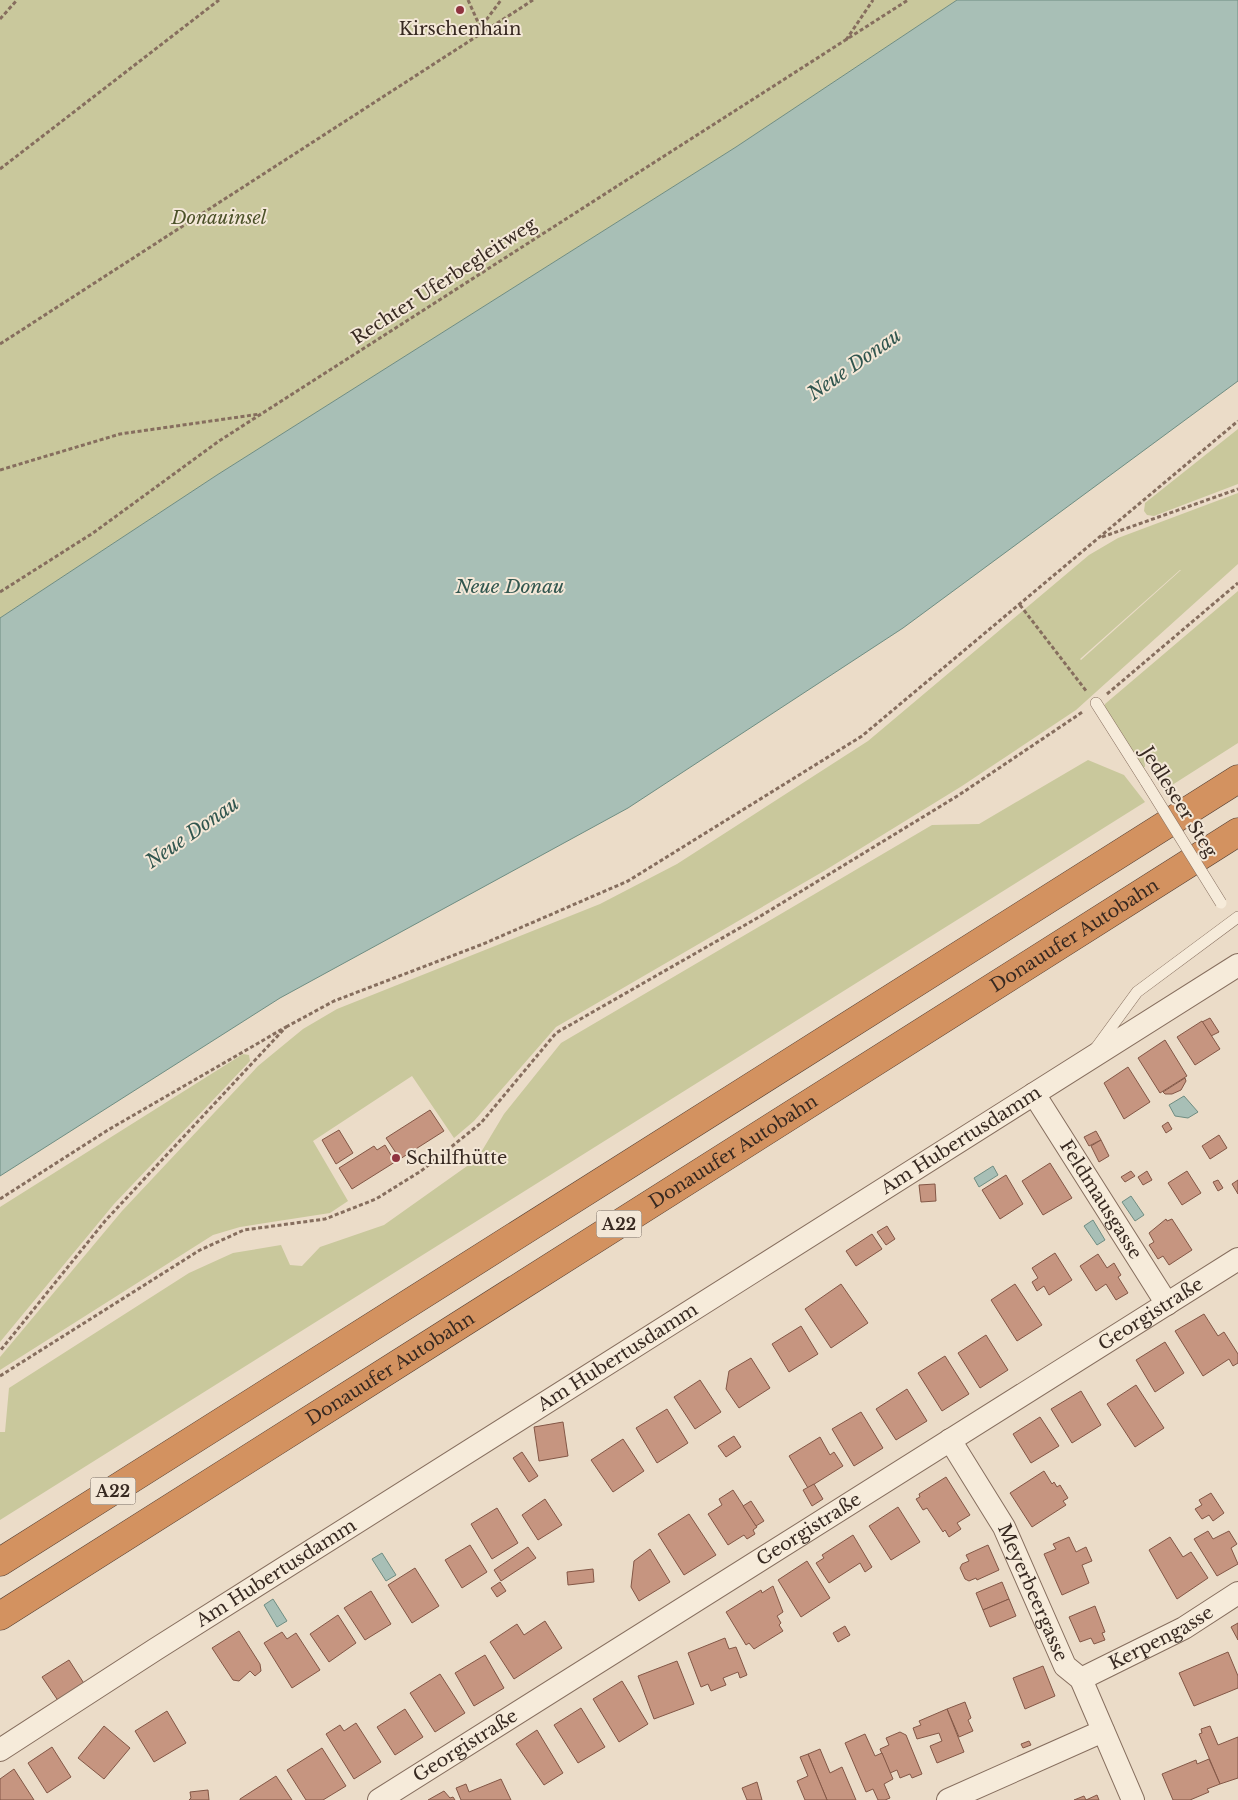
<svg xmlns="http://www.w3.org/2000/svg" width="1238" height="1800" font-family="'Libre Baskerville',serif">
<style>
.green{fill:#c9c89c;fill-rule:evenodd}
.water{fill:#a8bfb6;stroke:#6f8d82}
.building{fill:#c69580;stroke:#835746}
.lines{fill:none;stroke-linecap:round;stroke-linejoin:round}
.service-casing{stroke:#866e5e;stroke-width:12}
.minor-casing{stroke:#866e5e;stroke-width:24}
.motorway-casing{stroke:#543e32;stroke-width:29}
.path{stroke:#866e5e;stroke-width:3;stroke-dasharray:4 2.5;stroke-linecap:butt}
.service{stroke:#f6ebda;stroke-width:11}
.minor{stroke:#f6ebda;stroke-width:22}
.motorway{stroke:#d39260;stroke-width:28}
.service-bridge-casing{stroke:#866e5e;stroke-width:12;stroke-linecap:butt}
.service-bridge{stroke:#f6ebda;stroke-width:11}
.poi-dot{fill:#90333f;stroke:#f3e7d7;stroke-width:2}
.labels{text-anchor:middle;stroke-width:4;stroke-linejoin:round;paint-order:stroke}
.shield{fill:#f3e7d7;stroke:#6f6258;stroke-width:1}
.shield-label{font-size:16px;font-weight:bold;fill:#372921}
.poi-label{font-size:18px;fill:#372921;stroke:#f3e7d7}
.park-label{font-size:18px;font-style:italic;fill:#4c5229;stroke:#f3e7d7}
.street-label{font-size:18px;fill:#372921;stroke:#f3e7d7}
.water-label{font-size:19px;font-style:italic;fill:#31564f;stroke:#f3e7d7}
</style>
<rect width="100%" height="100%" fill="#ebdcc8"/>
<g class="green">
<polygon points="0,0 957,0 736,147 217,475 0,618"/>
<polygon points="1238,429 1238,484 1154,516 1147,515 1144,511 1145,503"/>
<path d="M1238 493V564L1076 710 962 786 824 871 556 1027 474 1121 454 1138 412 1076 313 1141 348 1201 330 1213 240 1227 213 1235 0 1370V1357L122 1211 258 1066 303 1029 337 1009 600 904 677 864 868 741 1089 555 1118 538ZM1180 570H1181L1081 660 1080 659Z"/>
<polygon points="1238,591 1238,743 1169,787 1144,750 1145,767 1140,768 1104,710 1105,704"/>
<polygon points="1088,760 1124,775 1145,802 0,1520 0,1432 5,1432 9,1388 189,1273 233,1253 281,1245 290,1265 302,1266 320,1247 384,1225 477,1159 504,1114 561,1043 932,825 979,824"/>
<polygon points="243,1054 249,1055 250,1061 114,1204 0,1342 0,1207"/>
</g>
<g class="water">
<polygon points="957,0 1238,0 1238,381 903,628 628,808 280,998 0,1176 0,618 217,475 736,147"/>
<polygon points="1184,1096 1198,1112 1188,1118 1175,1116 1169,1105"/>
<polygon points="993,1166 998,1175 979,1187 974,1178"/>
<polygon points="1131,1196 1144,1215 1135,1221 1122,1202"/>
<polygon points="1093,1220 1105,1240 1097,1245 1084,1226"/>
<polygon points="382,1553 396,1575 386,1581 372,1559"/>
<polygon points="273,1599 287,1621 277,1627 264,1605"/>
</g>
<g class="building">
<polygon points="1210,1018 1219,1032 1211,1036 1202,1022"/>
<polygon points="1202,1021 1220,1049 1195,1065 1177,1037"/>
<polygon points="1165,1040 1187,1076 1160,1093 1138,1058"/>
<polygon points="1128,1067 1150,1102 1124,1119 1104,1083"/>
<polygon points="1185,1078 1186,1081 1181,1090 1172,1094 1165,1094 1163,1092"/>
<polygon points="430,1110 444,1131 400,1159 386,1138"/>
<polygon points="1168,1122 1172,1129 1166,1133 1162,1126"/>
<polygon points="339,1130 353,1153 336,1164 322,1140"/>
<polygon points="1096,1131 1101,1140 1089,1146 1084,1137"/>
<polygon points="1219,1135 1227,1148 1210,1159 1202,1146"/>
<polygon points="1101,1140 1109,1156 1099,1162 1091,1146"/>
<polygon points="385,1145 395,1162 352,1189 339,1168 374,1146 377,1150"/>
<polygon points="1050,1163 1072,1198 1043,1215 1022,1181"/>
<polygon points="1131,1171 1135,1176 1125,1182 1121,1177"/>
<polygon points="1147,1171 1152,1180 1143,1185 1138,1177"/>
<polygon points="1187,1171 1201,1193 1182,1205 1168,1183"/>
<polygon points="1006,1175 1023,1204 1000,1219 982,1190"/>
<polygon points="1218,1180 1223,1188 1218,1191 1213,1182"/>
<polygon points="1238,1180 1238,1194 1232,1184"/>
<polygon points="935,1184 936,1201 921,1202 919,1185"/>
<polygon points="1166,1219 1167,1221 1172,1219 1192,1250 1169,1265 1163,1256 1158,1259 1149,1245 1154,1242 1149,1233"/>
<polygon points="887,1226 895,1239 886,1245 877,1232"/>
<polygon points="872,1234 882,1249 856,1266 846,1251"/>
<polygon points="1055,1253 1072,1280 1049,1295 1044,1286 1037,1291 1032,1282 1038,1278 1032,1268"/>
<polygon points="1098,1254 1107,1268 1114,1263 1121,1275 1118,1277 1128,1293 1116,1300 1106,1284 1096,1291 1080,1266"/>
<polygon points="841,1284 868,1323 831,1348 805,1309"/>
<polygon points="1015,1284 1042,1325 1017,1341 991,1300"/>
<polygon points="1204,1314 1218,1336 1224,1332 1238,1354 1238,1363 1233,1366 1229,1359 1203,1376 1175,1331"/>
<polygon points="801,1326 818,1354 789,1372 772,1344"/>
<polygon points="986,1335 1008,1370 980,1388 958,1353"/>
<polygon points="1165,1342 1184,1373 1155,1392 1136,1360"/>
<polygon points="945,1356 969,1394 942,1411 918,1373"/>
<polygon points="751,1358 770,1388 739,1408 726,1389 729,1371"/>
<polygon points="700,1380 721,1412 695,1429 674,1397"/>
<polygon points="1136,1385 1164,1428 1135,1447 1107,1404"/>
<polygon points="907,1389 927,1421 896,1440 876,1409"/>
<polygon points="1081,1391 1101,1425 1072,1443 1051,1409"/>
<polygon points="667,1409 688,1443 657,1463 636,1428"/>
<polygon points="861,1412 883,1448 854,1466 832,1429"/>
<polygon points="1040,1417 1059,1446 1031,1463 1013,1434"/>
<polygon points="563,1422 568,1456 539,1461 534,1427"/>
<polygon points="734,1436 741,1447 726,1457 718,1446"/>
<polygon points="820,1437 830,1455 834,1452 843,1466 808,1488 789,1456"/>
<polygon points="623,1439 644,1471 613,1492 591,1460"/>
<polygon points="522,1452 538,1476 529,1482 513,1458"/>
<polygon points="1044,1471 1052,1484 1054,1482 1057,1487 1060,1485 1068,1498 1063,1501 1066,1505 1032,1527 1010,1493"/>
<polygon points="946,1477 970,1515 957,1523 961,1529 949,1537 945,1530 943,1532 927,1508 923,1510 916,1499 920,1497 919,1494"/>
<polygon points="814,1484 823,1499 812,1506 803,1490"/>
<polygon points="733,1490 757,1527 753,1530 755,1534 747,1539 744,1535 728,1545 708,1514 722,1505 719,1499"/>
<polygon points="1211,1493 1224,1513 1213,1521 1209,1515 1202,1519 1195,1509 1202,1505 1199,1500"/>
<polygon points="545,1499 562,1525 538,1540 522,1515"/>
<polygon points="751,1501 764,1521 756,1526 743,1506"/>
<polygon points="898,1507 920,1542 891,1560 869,1526"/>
<polygon points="497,1508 518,1543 492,1559 471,1524"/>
<polygon points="689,1514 716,1555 684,1575 658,1534"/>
<polygon points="1208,1531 1213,1539 1229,1531 1237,1544 1231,1548 1238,1564 1217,1576 1194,1539"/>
<polygon points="853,1535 872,1567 865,1572 860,1563 829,1583 816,1563 824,1558 822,1555"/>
<polygon points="1069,1537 1076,1552 1086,1547 1092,1561 1082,1565 1089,1583 1062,1595 1044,1554 1056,1549 1053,1544"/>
<polygon points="1170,1537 1183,1557 1191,1552 1208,1578 1177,1599 1149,1550"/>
<polygon points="470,1545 487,1572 462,1588 445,1560"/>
<polygon points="988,1545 999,1570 977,1580 976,1578 969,1581 965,1579 960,1568 962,1564 969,1561 966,1555"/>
<polygon points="528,1547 536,1558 501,1581 494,1570"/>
<polygon points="650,1549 670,1582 639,1601 631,1587 634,1561"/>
<polygon points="807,1561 830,1598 801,1617 778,1580"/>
<polygon points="415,1568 439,1606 412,1623 388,1585"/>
<polygon points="593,1569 594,1582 568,1585 567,1572"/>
<polygon points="500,1582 506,1591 497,1597 491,1588"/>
<polygon points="1002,1582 1009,1599 983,1610 976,1593"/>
<polygon points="773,1586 783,1612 777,1616 781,1623 779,1625 783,1631 754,1649 749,1643 746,1645 726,1612 761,1590 762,1593"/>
<polygon points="371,1591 391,1624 365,1640 344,1608"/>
<polygon points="1009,1599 1016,1616 990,1627 983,1610"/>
<polygon points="1095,1606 1105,1632 1102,1633 1105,1640 1094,1644 1091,1638 1080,1642 1069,1617"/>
<polygon points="338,1615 356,1643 329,1662 310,1634"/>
<polygon points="545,1621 562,1648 514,1679 490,1642 517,1624 524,1635"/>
<polygon points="1238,1623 1238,1640 1231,1627"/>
<polygon points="845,1626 850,1635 838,1642 833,1633"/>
<polygon points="239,1631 260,1664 261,1671 255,1676 250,1671 239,1681 233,1680 212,1648"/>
<polygon points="282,1632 287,1639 296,1633 320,1670 292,1688 264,1643"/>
<polygon points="725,1638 729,1649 736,1647 747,1675 740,1678 738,1672 723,1678 726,1685 711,1691 708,1684 701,1687 688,1653"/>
<polygon points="1228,1652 1238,1676 1238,1688 1194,1706 1179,1673"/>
<polygon points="485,1655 504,1688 474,1706 455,1673"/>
<polygon points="69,1660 85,1685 59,1702 42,1677"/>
<polygon points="677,1661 694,1704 654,1719 638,1676"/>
<polygon points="1043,1666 1055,1696 1025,1709 1013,1678"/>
<polygon points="440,1674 465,1713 435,1732 410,1693"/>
<polygon points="622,1681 648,1724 619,1742 593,1699"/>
<polygon points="965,1702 971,1718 968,1720 973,1731 959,1737 947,1709"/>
<polygon points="581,1708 605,1747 578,1763 554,1725"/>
<polygon points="405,1709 423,1737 395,1755 377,1727"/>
<polygon points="947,1709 964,1752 937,1763 930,1746 942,1741 939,1733 917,1739 913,1728 921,1725 919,1721"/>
<polygon points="167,1711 186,1743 154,1762 135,1731"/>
<polygon points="356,1723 381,1762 354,1779 326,1734 340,1725 344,1731"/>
<polygon points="104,1726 130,1748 104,1779 78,1758"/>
<polygon points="1210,1726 1218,1745 1238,1737 1238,1778 1220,1784 1199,1734 1202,1733 1201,1729"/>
<polygon points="537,1730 563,1773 544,1785 516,1744"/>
<polygon points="900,1732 906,1735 922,1774 912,1778 910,1774 900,1778 897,1770 890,1773 880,1749 889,1745 886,1738"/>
<polygon points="865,1734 875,1756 882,1753 893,1779 884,1784 890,1798 885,1800 878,1800 873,1789 866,1792 845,1743"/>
<polygon points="1029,1741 1031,1745 1023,1748 1021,1744"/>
<polygon points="52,1747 71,1777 47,1793 28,1763"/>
<polygon points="322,1748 346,1786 323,1800 306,1800 287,1770"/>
<polygon points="820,1749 830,1773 842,1767 856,1800 827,1800 808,1754"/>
<polygon points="808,1754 827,1800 805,1800 797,1781 808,1776 800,1757"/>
<polygon points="1209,1759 1220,1784 1207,1789 1209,1792 1190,1800 1173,1800 1162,1774 1196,1760 1197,1764"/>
<polygon points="14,1769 34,1800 0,1800 0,1779"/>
<polygon points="276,1776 292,1800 240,1800 240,1799"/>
<polygon points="501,1779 511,1800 461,1800 456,1788 466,1784 469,1792"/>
<polygon points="757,1782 762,1800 747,1800 742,1788"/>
<polygon points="208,1790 209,1800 189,1800 191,1798 190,1792"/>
<polygon points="444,1791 450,1798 453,1797 455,1800 428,1800"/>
<polygon points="1097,1795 1099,1800 1074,1800 1084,1796 1086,1800"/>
</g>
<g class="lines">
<g class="service-casing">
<g id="service">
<polyline points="1096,703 1146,782"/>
<polyline points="1096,1048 1137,992 1238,917"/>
</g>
</g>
<g class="minor-casing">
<g id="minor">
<path id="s1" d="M1034 1094 1167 1304"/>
<path id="s2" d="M950 1440 1004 1527 1065 1666 1081 1679 1133 1800"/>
<path id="s3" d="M1081 1679 1184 1628 1238 1593"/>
<path id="s4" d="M0 1750 156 1649 1238 965"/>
<path id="s5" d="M379 1800 1238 1259"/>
<polyline points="948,1800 1103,1731"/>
</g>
</g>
<g class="motorway-casing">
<g id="motorway">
<polyline points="0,1562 1238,779"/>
<path id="s6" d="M0 1616 1238 832"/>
</g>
</g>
<g class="path">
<polyline points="468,0 482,31"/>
<polyline points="0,19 17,0"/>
<polyline points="482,32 484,23 501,0"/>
<polyline points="846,40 873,0"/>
<polyline points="0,169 219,0"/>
<polyline points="0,344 533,0"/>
<polyline points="0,470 120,434 260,414"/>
<polyline points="1102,537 1238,489"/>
<polyline points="0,592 93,533 219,441 908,0"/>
<polyline points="1020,605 1087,692"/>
<polyline points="1107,694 1238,583"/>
<polyline points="286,1027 334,1001 483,944 628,881 862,736 1238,421"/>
<polyline points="0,1199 108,1130 286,1027 105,1221 0,1351"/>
<polyline points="0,1376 200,1250 244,1230 325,1219 376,1199 421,1171 481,1123 556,1033 759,917 959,795 1084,711"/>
</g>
<use href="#service" class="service"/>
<use href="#minor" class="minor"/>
<use href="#motorway" class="motorway"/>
<g class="service-bridge-casing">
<polyline id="service-bridge" points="1146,782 1221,903"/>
</g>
<use href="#service-bridge" class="service-bridge"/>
</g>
<g class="poi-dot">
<circle cx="460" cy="10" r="5"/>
<circle cx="396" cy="1158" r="5"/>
</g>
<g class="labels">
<g class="shield">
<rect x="596.5" y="1210.5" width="45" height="27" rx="4"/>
<rect x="90.5" y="1477.5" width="45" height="27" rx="4"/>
</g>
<g class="shield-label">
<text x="619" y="1230">A22</text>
<text x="113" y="1497">A22</text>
</g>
<g class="poi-label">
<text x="460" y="35">Kirschenhain</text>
<text x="406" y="1164" text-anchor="start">Schilfhütte</text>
</g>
<g class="park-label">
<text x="219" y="224">Donauinsel</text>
</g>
<g class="street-label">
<text transform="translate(444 281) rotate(-33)" y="6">Rechter Uferbegleitweg</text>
<text transform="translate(1179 802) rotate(58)" y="6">Jedleseer Steg</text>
<text dy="6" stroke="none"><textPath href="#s6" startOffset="1272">Donauufer Autobahn</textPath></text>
<text dy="6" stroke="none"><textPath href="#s4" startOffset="1138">Am Hubertusdamm</textPath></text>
<text dy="6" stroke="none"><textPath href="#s6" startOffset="868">Donauufer Autobahn</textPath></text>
<text dy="6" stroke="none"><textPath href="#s1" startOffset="125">Feldmausgasse</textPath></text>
<text dy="6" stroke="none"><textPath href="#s5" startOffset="912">Georgistraße</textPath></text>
<text dy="6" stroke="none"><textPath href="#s4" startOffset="732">Am Hubertusdamm</textPath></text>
<text dy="6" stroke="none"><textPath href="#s6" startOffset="462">Donauufer Autobahn</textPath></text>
<text dy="6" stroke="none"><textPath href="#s5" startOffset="508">Georgistraße</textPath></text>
<text dy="6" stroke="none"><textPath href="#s4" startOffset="328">Am Hubertusdamm</textPath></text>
<text dy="6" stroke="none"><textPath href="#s2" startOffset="174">Meyerbeergasse</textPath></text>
<text dy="6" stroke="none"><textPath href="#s3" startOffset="90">Kerpengasse</textPath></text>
<text dy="6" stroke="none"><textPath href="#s5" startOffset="102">Georgistraße</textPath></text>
</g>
<g class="water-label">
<text transform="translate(854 364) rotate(-35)" y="7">Neue Donau</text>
<text x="510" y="593">Neue Donau</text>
<text transform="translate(192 832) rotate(-35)" y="7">Neue Donau</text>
</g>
</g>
</svg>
